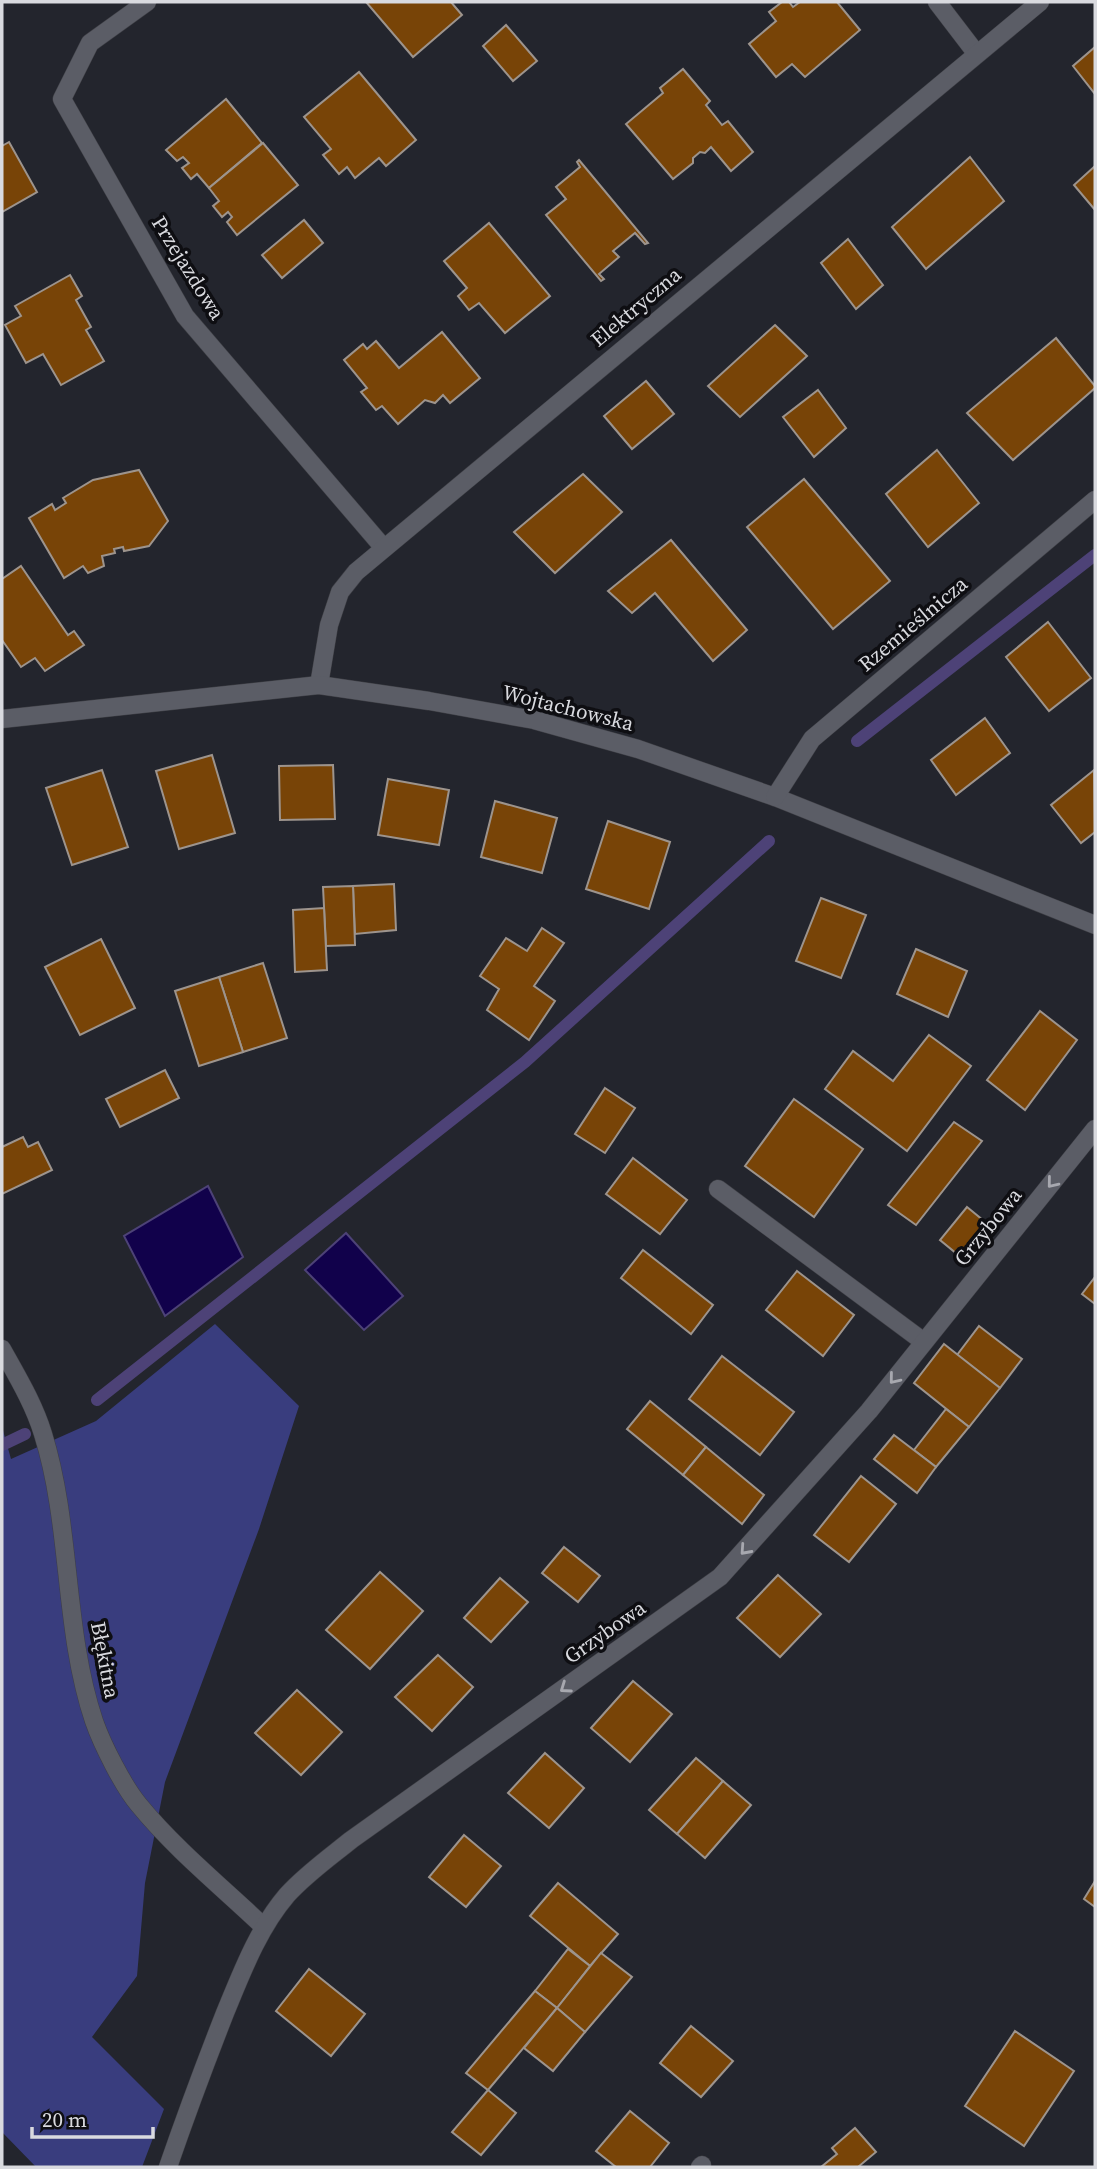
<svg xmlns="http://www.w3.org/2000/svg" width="1097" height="2169" font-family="'Source Serif 4',serif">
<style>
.green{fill:#393d7e}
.water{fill:#11014b;stroke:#4d4277;stroke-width:2}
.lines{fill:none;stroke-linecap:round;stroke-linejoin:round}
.stream{stroke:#4d4277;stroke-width:12}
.building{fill:#784407;stroke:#9d948d;stroke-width:2}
.service-casing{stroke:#3e3f45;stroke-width:19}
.minor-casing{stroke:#3e3f45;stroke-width:19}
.service{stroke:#5b5d66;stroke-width:18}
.minor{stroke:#5b5d66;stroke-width:18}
.oneway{stroke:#a7a8af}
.labels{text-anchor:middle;stroke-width:7;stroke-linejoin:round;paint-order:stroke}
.street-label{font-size:21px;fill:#d9dadf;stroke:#0e0e12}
</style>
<rect width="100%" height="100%" fill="#23252d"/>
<polygon class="green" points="215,1324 299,1406 259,1529 165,1782 145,1883 137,1976 92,2037 164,2109 142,2167 36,2167 2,2132 2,1427 11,1459 96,1421"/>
<g class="water">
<polygon points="208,1186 243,1257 165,1316 124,1236"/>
<polygon points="346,1233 403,1296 364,1330 305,1270"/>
</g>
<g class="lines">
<g class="stream">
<polyline points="857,741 1095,555"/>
<polyline points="97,1400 525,1062 769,841"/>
<polyline points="2,1445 25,1434"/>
</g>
</g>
<g class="building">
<polygon points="366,2 451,2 462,15 413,57"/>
<polygon points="782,2 789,2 793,7 800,2 837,2 860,30 805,77 792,64 776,77 749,44 776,21 769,12"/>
<polygon points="506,25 537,61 513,81 483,46"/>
<polygon points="1095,47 1095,94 1073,66"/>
<polygon points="683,69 710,101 706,105 722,125 728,121 753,152 731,171 711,147 705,153 700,152 693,158 693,163 673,179 626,124 663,93 660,88"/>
<polygon points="359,72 416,140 386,166 379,158 355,178 347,167 339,174 323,155 331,149 304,117"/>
<polygon points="226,99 262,143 209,188 197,174 191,179 182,168 189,163 183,157 177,161 166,150"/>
<polygon points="9,142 37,192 2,212 2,146"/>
<polygon points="263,143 298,185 237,235 227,222 232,217 228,212 222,217 213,206 219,201 209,188"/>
<polygon points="970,157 1004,201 926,269 892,227"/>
<polygon points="579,160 648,243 645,244 635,233 613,251 619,257 599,274 604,279 601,281 546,215 566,199 556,187 580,167 577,162"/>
<polygon points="1095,166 1095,210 1074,185"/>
<polygon points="304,220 323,243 282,278 262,255"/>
<polygon points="489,223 550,296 505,333 479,303 469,310 458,296 467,288 444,261"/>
<polygon points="848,239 883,285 856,309 821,263"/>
<polygon points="70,275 82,296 76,300 91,327 86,330 104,361 61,385 43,354 26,363 5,325 21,316 15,306"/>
<polygon points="775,325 807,356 740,417 708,386"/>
<polygon points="442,332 480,378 450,403 443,395 435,403 425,400 398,424 382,406 376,410 361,392 367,388 344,360 363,344 367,349 376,341 399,368"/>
<polygon points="1056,338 1095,386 1095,388 1013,460 967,413"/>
<polygon points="646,381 674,414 632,449 604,416"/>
<polygon points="818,390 846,428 814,457 783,417"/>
<polygon points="937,450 979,503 928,547 886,494"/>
<polygon points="139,470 168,521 149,546 124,551 123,547 114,549 115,553 102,556 104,566 88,573 83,566 64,578 29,518 52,504 55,510 66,503 63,498 93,480"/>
<polygon points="583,474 622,512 555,573 514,532"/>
<polygon points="804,479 890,581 833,629 747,527"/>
<polygon points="671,540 747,630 713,661 655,593 632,613 608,591"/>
<polygon points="21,566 68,635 74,631 84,645 45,671 35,658 21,667 2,640 2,579"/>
<polygon points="1048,622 1091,678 1049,711 1006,657"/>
<polygon points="985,718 1010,753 956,795 931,760"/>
<polygon points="212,755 235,833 179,849 156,771"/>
<polygon points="333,765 335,819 280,820 279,766"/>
<polygon points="102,770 128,847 72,865 46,788"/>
<polygon points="1094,770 1095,832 1081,843 1051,805"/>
<polygon points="388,779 449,790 439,845 378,835"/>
<polygon points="495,801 557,818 542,873 481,857"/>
<polygon points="608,821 670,842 649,909 586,889"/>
<polygon points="394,884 396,930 355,934 353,886"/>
<polygon points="353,886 355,945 326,946 323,887"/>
<polygon points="821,898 866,915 841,978 796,961"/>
<polygon points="324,908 327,970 295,972 293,910"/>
<polygon points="542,928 564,943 534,986 555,1001 529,1040 487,1010 499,989 480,976 506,938 527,951"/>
<polygon points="101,939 135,1008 80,1035 45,967"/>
<polygon points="916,949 967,971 948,1017 897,994"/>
<polygon points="263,963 287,1038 243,1052 219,977"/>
<polygon points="219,977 243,1052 199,1066 175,991"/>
<polygon points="1040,1011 1077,1040 1025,1110 987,1080"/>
<polygon points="929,1035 971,1066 907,1151 825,1089 853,1051 893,1081"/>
<polygon points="165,1070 179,1098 120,1127 106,1099"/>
<polygon points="605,1088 635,1108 605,1153 575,1134"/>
<polygon points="794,1099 863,1149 814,1217 745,1166"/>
<polygon points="954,1122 982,1141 916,1225 888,1205"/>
<polygon points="23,1137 28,1147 38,1142 52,1170 2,1194 2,1147"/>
<polygon points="633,1158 687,1200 660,1234 606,1194"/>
<polygon points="967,1207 995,1230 968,1263 940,1240"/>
<polygon points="643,1250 713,1305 691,1334 621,1278"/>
<polygon points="797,1271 854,1315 823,1356 766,1310"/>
<polygon points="1095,1277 1095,1304 1082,1294"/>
<polygon points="979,1326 1022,1359 1000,1388 957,1355"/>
<polygon points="944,1344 1000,1388 969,1427 914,1383"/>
<polygon points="722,1356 794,1412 760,1455 689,1399"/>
<polygon points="650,1401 706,1447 683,1475 627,1429"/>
<polygon points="946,1409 969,1427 936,1467 914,1450"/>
<polygon points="894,1435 936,1467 917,1493 874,1459"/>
<polygon points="706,1447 764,1495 742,1524 683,1475"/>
<polygon points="861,1476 896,1504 849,1562 814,1535"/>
<polygon points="564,1547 600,1576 578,1602 542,1573"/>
<polygon points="380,1572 423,1611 370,1669 326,1630"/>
<polygon points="778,1575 821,1614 780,1657 737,1618"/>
<polygon points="500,1578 528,1602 491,1642 464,1618"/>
<polygon points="438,1655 473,1687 432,1731 395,1697"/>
<polygon points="633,1681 672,1714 630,1762 591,1728"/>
<polygon points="297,1690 342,1732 301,1775 255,1733"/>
<polygon points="545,1753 584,1788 549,1828 508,1793"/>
<polygon points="696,1758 723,1781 677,1834 649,1810"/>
<polygon points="723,1781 751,1805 705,1858 677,1834"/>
<polygon points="464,1835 501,1866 466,1907 429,1877"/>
<polygon points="1095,1881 1095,1907 1084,1899"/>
<polygon points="558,1883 618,1934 590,1966 530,1916"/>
<polygon points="568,1949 590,1966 557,2008 535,1991"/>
<polygon points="601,1953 632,1977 585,2032 557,2008"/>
<polygon points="309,1969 365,2014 331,2056 276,2011"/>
<polygon points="535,1991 557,2008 488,2090 466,2073"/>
<polygon points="557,2008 585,2032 553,2071 524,2048"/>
<polygon points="691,2026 733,2061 701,2097 660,2063"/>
<polygon points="1015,2031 1074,2071 1024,2146 965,2106"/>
<polygon points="488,2090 516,2113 481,2155 452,2132"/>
<polygon points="630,2111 669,2143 650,2167 616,2167 596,2151"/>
<polygon points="855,2128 876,2152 858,2167 821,2167 837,2154 832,2148"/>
</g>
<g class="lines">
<g class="service-casing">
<polyline id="service" points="718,1189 924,1342"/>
</g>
<g class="minor-casing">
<g id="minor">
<polyline points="147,2 90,43 62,99 185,316 383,547"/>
<polyline points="937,2 976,53"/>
<polyline points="319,685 329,625 340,592 356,572 1040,2"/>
<polyline points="2,719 319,685 429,701 534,720 638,749 775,797 1095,925"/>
<polyline points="775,797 812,739 1095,500"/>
<path d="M2 1349C17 1376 34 1404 43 1434 72 1527 63 1629 94 1721 102 1744 123 1786 139 1805 175 1849 223 1888 264 1927"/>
<path d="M168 2167C186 2115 205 2064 225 2013 242 1972 258 1929 287 1895 306 1874 330 1857 351 1840L720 1577 869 1411 1095 1129"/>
<polyline points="700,2167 702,2165"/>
</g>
</g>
<use href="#service" class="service"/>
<use href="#minor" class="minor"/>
</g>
<defs><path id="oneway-chevron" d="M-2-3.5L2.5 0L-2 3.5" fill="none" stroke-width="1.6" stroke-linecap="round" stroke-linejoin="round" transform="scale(1.75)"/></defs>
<g class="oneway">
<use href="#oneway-chevron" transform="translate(1052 1183) rotate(129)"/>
<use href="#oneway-chevron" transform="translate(894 1379) rotate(129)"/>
<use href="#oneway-chevron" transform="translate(745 1550) rotate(132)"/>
<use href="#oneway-chevron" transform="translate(565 1688) rotate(145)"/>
</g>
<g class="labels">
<g class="street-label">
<text transform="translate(188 268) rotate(58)" y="7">Przejazdowa</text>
<text transform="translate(636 307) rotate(-40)" y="7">Elektryczna</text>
<text transform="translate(913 624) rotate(-40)" y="7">Rzemieślnicza</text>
<text transform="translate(568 708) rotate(14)" y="7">Wojtachowska</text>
<text transform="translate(988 1227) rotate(-51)" y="7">Grzybowa</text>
<text transform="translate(605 1632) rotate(-35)" y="7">Grzybowa</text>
<text transform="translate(105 1660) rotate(79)" y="7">Błękitna</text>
</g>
</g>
<rect width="1097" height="2169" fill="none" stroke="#d9dadf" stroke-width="7"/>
<path d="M32 2127v10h121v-10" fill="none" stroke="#d9dadf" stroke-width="3.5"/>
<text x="42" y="2127" font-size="21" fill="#d9dadf" stroke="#0e0e12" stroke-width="5" paint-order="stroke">20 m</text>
</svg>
